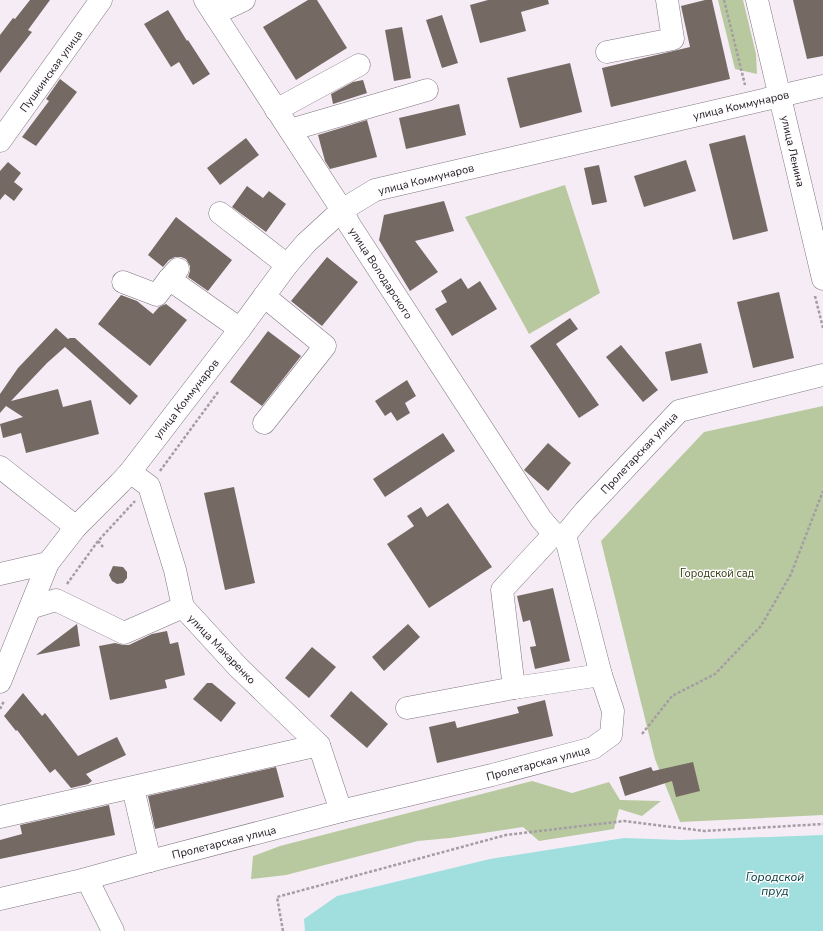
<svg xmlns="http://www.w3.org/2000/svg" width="823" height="931" font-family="'Nunito Sans',sans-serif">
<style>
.green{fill:#b9c99f}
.water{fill:#a1dfdf}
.building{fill:#756a63}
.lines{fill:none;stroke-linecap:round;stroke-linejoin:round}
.minor-casing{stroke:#807780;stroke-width:23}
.major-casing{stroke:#807780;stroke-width:23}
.path{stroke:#a49da4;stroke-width:2.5;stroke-dasharray:3 2;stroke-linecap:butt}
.minor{stroke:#fff;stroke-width:22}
.major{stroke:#fff;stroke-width:22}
.labels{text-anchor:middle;stroke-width:3;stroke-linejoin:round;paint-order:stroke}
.street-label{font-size:11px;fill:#1b181b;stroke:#fefcfe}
.park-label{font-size:11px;fill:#2c3a08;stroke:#fefcfe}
.water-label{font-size:12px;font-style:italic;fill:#003c3c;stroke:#fefcfe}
</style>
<rect width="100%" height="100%" fill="#f6ecf6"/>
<g class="green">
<polygon points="718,0 743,0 756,54 757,74 735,69"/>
<polygon points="565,185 600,293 529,334 465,217"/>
<polygon points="823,406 823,815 680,822 655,759 601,541 704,432"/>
<polygon points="532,781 572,793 609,782 620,800 661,801 642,816 619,809 614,829 539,841 523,827 450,838 418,841 286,875 251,879 253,856 280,846"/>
</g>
<polygon class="water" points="823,835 823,931 305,931 304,919 337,896 490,859 624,838 680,840"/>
<g class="building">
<polygon points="30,0 50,0 28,30 32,32 0,73 0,35 13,18 15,19"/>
<polygon points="308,0 317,0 347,48 296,80 263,27"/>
<polygon points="488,0 548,0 549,4 521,12 526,31 480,43 470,5"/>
<polygon points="705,0 712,0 730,79 611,107 602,68 690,47 681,6"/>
<polygon points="793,0 823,0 823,56 807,59"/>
<polygon points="168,10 187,41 188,40 210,74 193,85 179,62 171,67 144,24"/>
<polygon points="442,15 458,63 442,68 426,20"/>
<polygon points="402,27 411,78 394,81 385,30"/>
<polygon points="570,63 582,112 520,128 507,78"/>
<polygon points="60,79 77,92 36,146 22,137 49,101 46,99"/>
<polygon points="363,80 367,93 333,104 331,94 353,82"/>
<polygon points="459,104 466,135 406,149 399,118"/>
<polygon points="367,120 377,157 330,169 325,161 318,135"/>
<polygon points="745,135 768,231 733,240 709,144"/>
<polygon points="246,138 259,155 220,185 207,168"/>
<polygon points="686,160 696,191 644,207 634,176"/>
<polygon points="8,162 21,173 14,182 23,189 14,201 5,194 0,200 0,171"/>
<polygon points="599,165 607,202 592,205 584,168"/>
<polygon points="247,186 263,198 269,191 286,204 266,232 232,207"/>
<polygon points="444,201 454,231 415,241 438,272 410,291 379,240 384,215"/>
<polygon points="176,217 232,260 208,291 188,277 190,271 190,266 186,259 181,257 175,257 169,260 163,267 148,255"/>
<polygon points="327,257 358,282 322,326 291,301"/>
<polygon points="461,278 468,289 480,281 497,309 452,336 435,309 447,302 441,291"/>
<polygon points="779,292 794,358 753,368 737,302"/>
<polygon points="121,295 137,301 153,314 159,307 166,304 187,320 150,366 98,324"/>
<polygon points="570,318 578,329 556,344 599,405 579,418 530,346"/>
<polygon points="56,328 68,339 70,338 75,338 138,396 130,405 65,347 47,363 11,401 58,389 63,407 91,400 99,434 26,453 21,433 3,438 0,424 23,417 6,406 0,413 0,394 18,368"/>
<polygon points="268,331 301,356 262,406 230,382"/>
<polygon points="701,343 708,373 671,381 665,352"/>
<polygon points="621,345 658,390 643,402 606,357"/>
<polygon points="407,380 416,396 405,403 410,413 397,421 391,412 385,416 375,401"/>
<polygon points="443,433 455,451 385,497 373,479"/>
<polygon points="548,443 571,463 548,491 524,470"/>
<polygon points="234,487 255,583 225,590 204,493"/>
<polygon points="448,503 492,567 429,608 387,544 414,526 407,516 421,507 427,517"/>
<polygon points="113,566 123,567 127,572 127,578 123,583 117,584 112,581 109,575"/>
<polygon points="553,588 570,661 535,669 530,647 536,646 530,620 523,622 517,596"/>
<polygon points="77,624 80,646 36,655"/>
<polygon points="408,624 420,637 384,671 372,657"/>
<polygon points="167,631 170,644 178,642 185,675 165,680 167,688 110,700 99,646 115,643 123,645 129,645 152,634"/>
<polygon points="312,647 336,667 309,698 285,678"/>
<polygon points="207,683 212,683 236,703 221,722 193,699"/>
<polygon points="351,691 388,724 367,748 330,716"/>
<polygon points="23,693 42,716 45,713 78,756 117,737 126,755 86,774 92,781 88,784 71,788 55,769 50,773 17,730 16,731 4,716"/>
<polygon points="545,700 553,736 437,763 429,727 455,721 457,728 519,713 517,707"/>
<polygon points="693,762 700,791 676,797 672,781 625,796 619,777 651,767 653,771"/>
<polygon points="276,767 284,797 155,829 148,796"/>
<polygon points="109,805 115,835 0,859 0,840 22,834 20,825"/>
</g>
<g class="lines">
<g class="minor-casing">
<g id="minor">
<polyline points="757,0 823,279"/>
<polyline points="214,14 244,0"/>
<polyline points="607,52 673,39 667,0"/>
<polyline points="276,110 359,65"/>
<polyline points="290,130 427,90"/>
<polyline points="0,141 101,0"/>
<polyline points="342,210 349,224 541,519 554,534 565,535"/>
<polyline points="220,213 287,265"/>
<polyline points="178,269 169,279 240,329"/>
<polyline points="123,282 157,295 169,279"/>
<polyline points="264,423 325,346 264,296"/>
<polyline points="0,467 76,527"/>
<polyline points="130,472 149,486 175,570 183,607 238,667 319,745 341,811"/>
<polyline points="0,574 48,563"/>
<polyline points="30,608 56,600 124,633 183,607"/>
<polyline points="514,688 502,590 554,534"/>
<polyline points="407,708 514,688 601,675"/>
<polyline points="133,788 150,861"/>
<polyline points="0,817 319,745"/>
<polyline points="87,879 113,931"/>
<polyline points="0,899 78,881 150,861 341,811 492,775 593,748 611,735 613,711 601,675 565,535 585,511 679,411 823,375"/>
</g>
</g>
<g class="major-casing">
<g id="major">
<polyline points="205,0 342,210"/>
<polyline points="0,682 48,563 76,527 120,483 130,472 240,329 287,265 306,243 342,210 375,190 823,86"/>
</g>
</g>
<g class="path">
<polyline points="724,0 745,85"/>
<polyline points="815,296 823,328"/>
<polyline points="160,471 218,392"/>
<polyline points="98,541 103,547"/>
<polyline points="67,584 98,541 135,501"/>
<polyline points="0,709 4,701"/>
<polyline points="642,734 672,696 715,674 761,626 791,574 823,491"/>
<polyline points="283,931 277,897 506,835 624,821 704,831 823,824"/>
</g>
<use href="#minor" class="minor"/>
<use href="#major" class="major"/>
</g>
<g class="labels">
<g class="street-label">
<text transform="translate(51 71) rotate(-54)" y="4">Пушкинская улица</text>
<text transform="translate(741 105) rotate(-13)" y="4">улица Коммунаров</text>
<text transform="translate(793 151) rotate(77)" y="4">улица Ленина</text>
<text transform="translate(426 179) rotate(-14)" y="4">улица Коммунаров</text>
<text transform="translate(381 273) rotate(57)" y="4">улица Володарского</text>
<text transform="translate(186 399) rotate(-52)" y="4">улица Коммунаров</text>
<text transform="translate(639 453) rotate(-47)" y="4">Пролетарская улица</text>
<text transform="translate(222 649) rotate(46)" y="4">улица Макаренко</text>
<text transform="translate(538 763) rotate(-15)" y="4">Пролетарская улица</text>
<text transform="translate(224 842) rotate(-14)" y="4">Пролетарская улица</text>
</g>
<g class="park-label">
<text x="717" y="577">Городской сад</text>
</g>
<g class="water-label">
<text x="775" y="881">Городской<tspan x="775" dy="14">пруд</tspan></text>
</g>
</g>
</svg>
